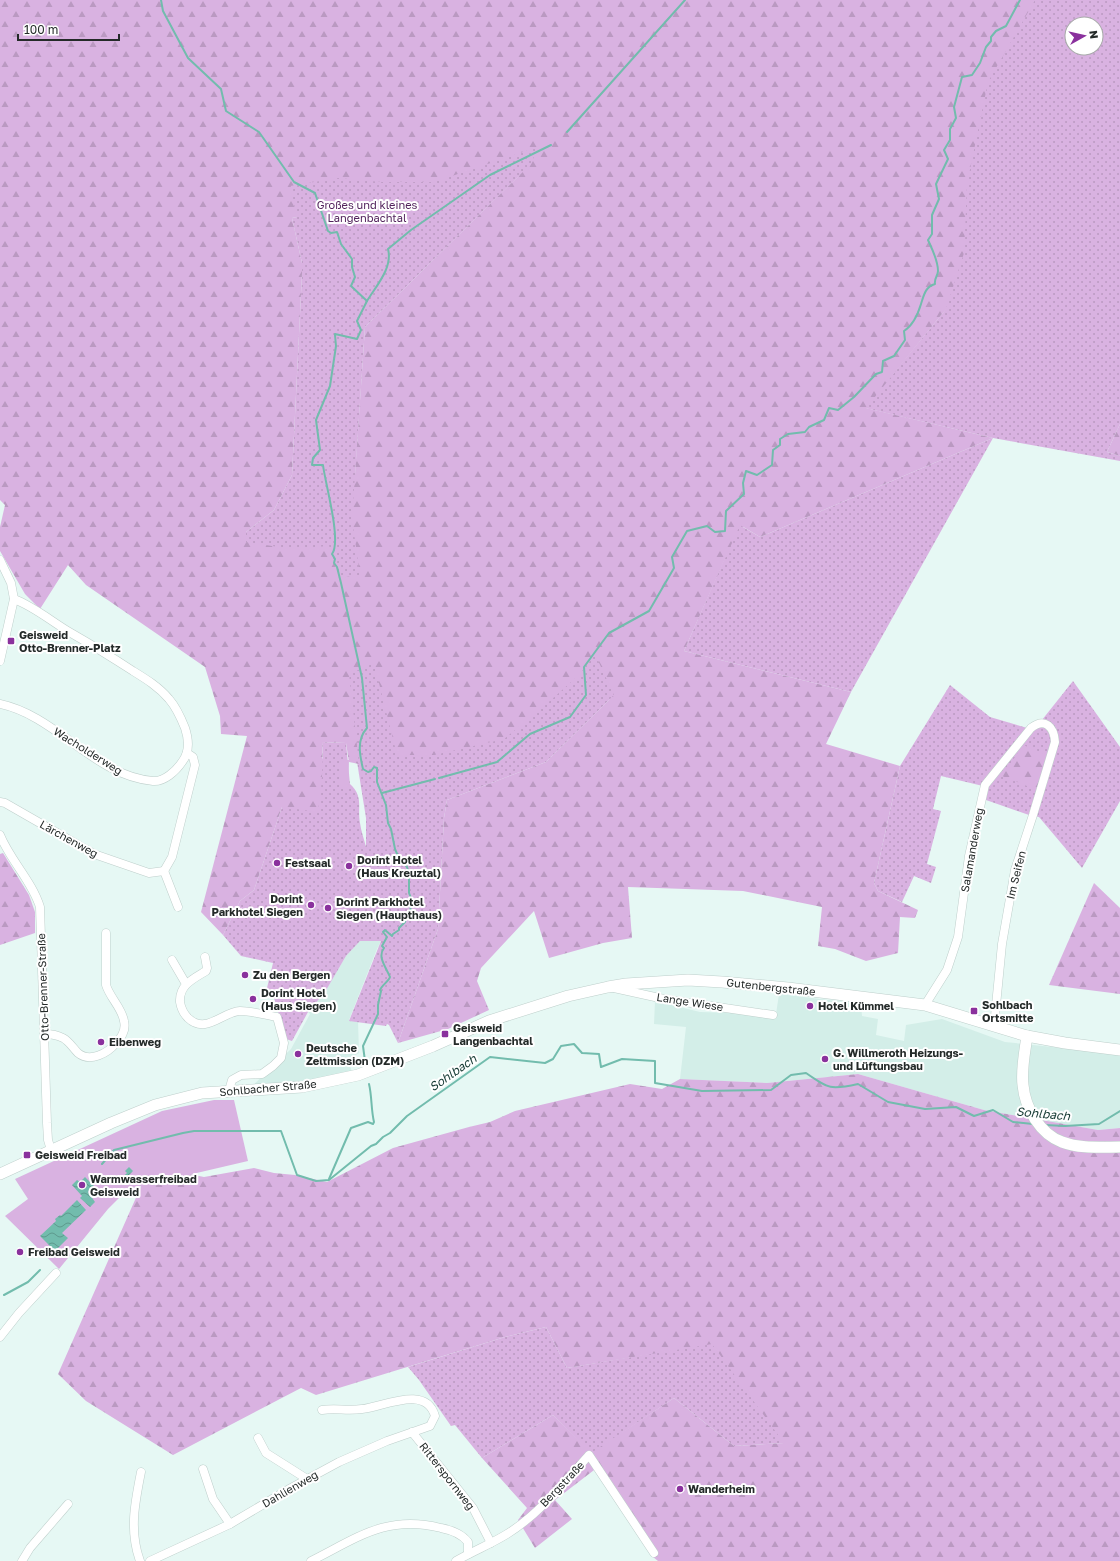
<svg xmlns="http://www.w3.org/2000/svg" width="1120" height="1561" font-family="'Golos Text',sans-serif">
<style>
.built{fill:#d3eee8}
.green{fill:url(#green-dots);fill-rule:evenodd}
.forest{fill:url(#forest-firs);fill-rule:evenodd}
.pitch{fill:#d9b2e1}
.water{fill:url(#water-waves)}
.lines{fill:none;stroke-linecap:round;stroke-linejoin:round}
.stream{stroke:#72bcad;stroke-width:2}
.street-casing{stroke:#becfcb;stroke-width:9}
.secondary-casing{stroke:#becfcb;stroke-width:12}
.street{stroke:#fff;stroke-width:8}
.secondary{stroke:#fff;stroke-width:11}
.poi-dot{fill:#8a319d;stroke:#fff;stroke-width:1.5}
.labels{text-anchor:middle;stroke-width:4;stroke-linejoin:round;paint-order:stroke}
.park-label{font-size:11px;fill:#53245d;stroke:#fff}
.poi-label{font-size:11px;font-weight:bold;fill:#242a29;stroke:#fff;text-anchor:start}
.street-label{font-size:11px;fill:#242a29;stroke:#fff}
.water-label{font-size:12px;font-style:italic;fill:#163a34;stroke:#fff}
</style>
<defs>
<pattern id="green-dots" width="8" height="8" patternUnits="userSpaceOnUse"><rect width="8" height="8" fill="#d9b2e1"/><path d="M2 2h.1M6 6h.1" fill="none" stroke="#ba99c1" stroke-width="1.8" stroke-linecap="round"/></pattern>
<pattern id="forest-firs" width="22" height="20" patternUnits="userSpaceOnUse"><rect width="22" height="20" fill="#d9b2e1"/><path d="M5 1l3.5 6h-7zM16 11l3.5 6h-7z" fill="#ba99c1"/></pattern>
<pattern id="water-waves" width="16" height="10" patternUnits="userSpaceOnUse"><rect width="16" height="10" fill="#72bcad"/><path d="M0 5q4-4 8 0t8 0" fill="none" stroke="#5d998d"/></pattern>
</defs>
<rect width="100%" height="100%" fill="#e6f8f4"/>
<g class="built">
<polygon points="360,941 381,941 377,949 349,1020 358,1021 359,1053 348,1060 352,1072 247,1091 291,1049 310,1014 308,1012 324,993 346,956"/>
<polygon points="779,994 861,1004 862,1016 878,1019 876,1035 904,1041 906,1025 942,1019 1005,1042 1120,1054 1120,1128 1098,1130 984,1110 858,1074 767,1083 680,1079 686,1027 654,1024 655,1001 700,1012 776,1014"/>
</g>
<g class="green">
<path d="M988 0H1120V424L1107 452 1120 456V461L993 438 851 692 684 651 727 553 661 666 609 700 546 762 447 800 444 818 438 929 398 1043 389 1025 387 1024 386 1026 349 1021 381 941H360L346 956 325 992 308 1012 292 1041 286 1039 274 998 267 988 273 963 241 956 223 935 240 901 254 890 282 807 323 758 322 742 346 743 350 784C364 797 357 807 360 823 361 831 364 839 366 847V818L354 743 246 542V532L274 510 292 475 302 274V263L292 218 297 217 6 14 591 118 519 176 365 327 355 478ZM1072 24H1096V48H1072ZM946 309 865 408 993 438 760 537 743 527Z"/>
<polygon points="1073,681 1120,747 1120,801 1082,868 1039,817 1029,815 986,800 983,786 941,776 933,809 941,811 927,864 936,867 931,883 914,876 902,902 878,891 874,883 900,766 950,685 990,717 1034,730"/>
<polygon points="546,1327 567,1368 712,1343 785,1443 734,1446 674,1398 591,1454 553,1415 482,1458 455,1425 451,1426 419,1380 408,1367 505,1337"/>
</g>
<g class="forest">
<path d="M0 0H1035L988 82 967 184 964 253 946 309 866 408 993 438 760 537 740 525 684 651 851 692 826 744 900 766 874 883 878 891 918 910 915 918 900 917 898 953 866 961 835 949 818 946 822 907 743 891 628 887 632 938 603 943 549 958 534 911 481 968 477 981 489 1010 448 1029 398 1043 438 929 444 818 447 800 546 762 614 695 595 654 579 675 543 707 504 739 434 755H397L374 663 349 674 359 764 349 762 346 743 322 742C324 766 321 789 318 812L282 807 254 890 240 901 223 935 201 912 247 736 221 734 220 716 205 667 86 585 68 565 40 609 25 594 0 551V527L5 505 0 500ZM538 147 531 164 365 327 352 519 360 575 339 578 329 546 292 549 246 542V532L274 510 292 475 302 274V263L292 218 297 217 290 186 338 178 382 182H434Z"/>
<polygon points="1120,424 1120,456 1107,452"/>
<polygon points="1023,745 1050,756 1037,790 1002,776"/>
<polygon points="3,853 29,895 35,912 35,933 0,945 0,854"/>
<polygon points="1094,883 1120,908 1120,994 1049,985"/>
<polygon points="858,1074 984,1110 1098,1130 1120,1128 1120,1561 658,1561 653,1557 598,1467 555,1500 572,1519 535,1548 518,1520 527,1508 482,1458 553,1415 591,1453 674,1398 734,1446 784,1443 712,1344 567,1368 546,1327 505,1337 316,1395 301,1388 173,1455 86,1401 58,1374 150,1166 204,1177 254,1168 274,1173 295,1175 327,1182 393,1148 469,1127 490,1122 515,1111 630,1084 662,1089 680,1079 767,1083"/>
</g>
<g class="pitch">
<polygon points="339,760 349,760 348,788 339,787"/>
<polygon points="214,1100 234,1100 248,1161 128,1189 108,1209 59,1269 5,1216 28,1199 15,1179 162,1111"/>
</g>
<g class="water">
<polygon points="129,1167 133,1171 127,1177 129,1179 125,1183 120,1179 127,1173 125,1171"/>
<polygon points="85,1177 94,1186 88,1192 95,1202 90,1207 80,1198 82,1196 72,1185 77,1180 80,1182"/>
<polygon points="77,1200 86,1210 62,1233 68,1238 55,1251 40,1236 56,1221 55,1219 60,1215 61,1216"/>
</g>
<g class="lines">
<g class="stream">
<path d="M161 0 163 11 188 58 221 89 226 111 259 132 294 182 315 193 328 231 331 233 337 232 341 244 352 259V267L355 277 351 286 367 301 357 321 361 330 357 339 335 334V335L336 346 330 386 316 420 320 450 313 458 312 465H323C325 483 342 541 332 554L335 559 334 563 337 567 341 583 362 678 367 728C356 740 360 756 363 769L368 772 371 771 374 767 377 768V782L386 805 388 823 391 829 395 849 398 856 407 867 409 873V893L411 898 410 918H406L405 922 399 928V930L393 934 392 936 385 930 383 932 387 937 382 946 384 948C377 957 386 967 390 977 389 981 382 985 380 990L381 991 378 1005V1014L363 1046 365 1061"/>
<polyline points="567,132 685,0"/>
<path d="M367 301C376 286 393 268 388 249L411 230 490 175 551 145"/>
<path d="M439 778 497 762 530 734 570 717 586 695 584 667 609 633 649 611 674 568 672 557 687 531 707 526 715 532 725 531 726 511 744 494 743 483 746 471 757 475 772 465 773 450 780 445V439L788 434 805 432 809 427 824 420 829 408 838 410 854 397 876 374 882 372 883 361 894 356 905 340 904 331C912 326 918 314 921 304 924 295 925 287 935 284 934 278 938 276 938 271 938 260 932 249 928 240L932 234V215L939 199 936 184 948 159 944 150 950 140V129L956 118 954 107 962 77 972 75 980 63 986 47 991 41V37L996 31 1006 26 1020 0"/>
<polyline points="382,793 435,779"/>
<polyline points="1045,1125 1065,1126 1099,1124 1120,1111"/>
<path d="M102 1164 114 1150 183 1133 194 1131H281L297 1175 316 1181 329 1180 371 1146 376 1144 383 1137 390 1133 407 1116 490 1057 545 1063 553 1059 561 1046 574 1044 582 1053 599 1054 601 1067 622 1059 655 1061V1083L702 1091 771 1090 791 1075 806 1073C829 1089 831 1090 858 1084L888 1102 925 1109 956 1107 974 1116 993 1110 1013 1122 1033 1124"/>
<path d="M329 1179 351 1128 368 1122 373 1124 374 1122C371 1110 372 1096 369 1084"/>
<polyline points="4,1295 28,1282 40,1270"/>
</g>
<g class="street-casing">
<g id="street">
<polyline points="0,560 11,583 14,599 0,661"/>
<path d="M0 704C57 716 94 776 153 781 164 782 176 771 182 762 190 752 189 740 185 728 181 718 176 707 169 699 159 687 146 679 133 671 113 658 92 645 71 633 52 622 35 607 14 599"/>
<polyline points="0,802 5,803 94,854 149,873 164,871 178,907"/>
<path d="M0 835C10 860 32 881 40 907L47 1123 48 1140 51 1150"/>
<polyline points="164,871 172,857 195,765 193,757 187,753"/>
<path d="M205 957 207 968 206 971C193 979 179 985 180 1002 181 1008 184 1014 188 1018 206 1035 222 1012 240 1011 252 1011 265 1015 277 1017L284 1043 281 1058 273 1066 262 1074 241 1075 232 1080 230 1087V1092"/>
<polyline points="172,960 186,984"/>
<polyline points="614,988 664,999 773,1015"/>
<path d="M925 1005 947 970 958 937 969 856 985 785 1031 728C1045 717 1054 727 1055 742L1033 815 1015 870 1002 944 994 1026"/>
<path d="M45 1034C51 1034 57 1035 63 1038 69 1041 73 1048 78 1053 90 1063 108 1053 116 1043 122 1037 126 1029 124 1021 122 1008 110 998 106 985V933"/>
<polyline points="0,1337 19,1313 56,1273"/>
<polyline points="412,1432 473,1508 491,1543"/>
<polyline points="258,1438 266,1453 307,1479"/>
<polyline points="203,1469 213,1499 230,1524"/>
<polyline points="22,1561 30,1548 68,1504"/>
<path d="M140 1561C129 1531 135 1502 141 1472"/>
<path d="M150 1561 230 1524 291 1488 339 1462 387 1441 430 1426 435 1416C426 1384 383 1407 362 1409 348 1411 335 1408 322 1410"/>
<path d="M311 1561C357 1538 387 1514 441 1528 451 1530 462 1534 468 1542V1554"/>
<path d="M456 1561C473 1551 491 1544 507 1534 538 1515 565 1482 589 1455L654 1553"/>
</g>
</g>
<g class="secondary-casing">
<g id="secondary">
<path d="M1027 1036C1025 1051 1021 1069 1023 1085 1025 1108 1040 1134 1062 1142 1080 1149 1101 1147 1120 1147"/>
<polyline points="0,1174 111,1123 155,1105 202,1093 302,1087 358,1075 433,1046 489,1021 568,996 608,987 626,984 688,980 722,982 788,988 925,1005 1027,1036 1065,1043 1120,1050"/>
</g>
</g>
<use href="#street" class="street"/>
<use href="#secondary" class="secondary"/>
</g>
<g class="poi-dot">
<rect x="7" y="637" width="8" height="8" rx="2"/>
<circle cx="277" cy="863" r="4"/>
<circle cx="349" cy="866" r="4"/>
<circle cx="311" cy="905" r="4"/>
<circle cx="328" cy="908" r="4"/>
<circle cx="245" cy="975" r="4"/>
<circle cx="253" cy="999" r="4"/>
<circle cx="810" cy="1006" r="4"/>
<rect x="970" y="1007" width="8" height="8" rx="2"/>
<rect x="441" y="1030" width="8" height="8" rx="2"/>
<circle cx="101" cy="1042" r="4"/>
<circle cx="298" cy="1054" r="4"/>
<circle cx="825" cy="1059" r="4"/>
<rect x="23" y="1151" width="8" height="8" rx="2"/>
<circle cx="82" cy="1185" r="4"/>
<circle cx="20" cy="1252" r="4"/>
<circle cx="680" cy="1489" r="4"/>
</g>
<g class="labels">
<g class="park-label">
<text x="367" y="209">Großes und kleines<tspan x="367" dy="13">Langenbachtal</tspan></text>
</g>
<g class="poi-label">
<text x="19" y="639">Geisweid<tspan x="19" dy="13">Otto-Brenner-Platz</tspan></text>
<text x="357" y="864">Dorint Hotel<tspan x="357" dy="13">(Haus Kreuztal)</tspan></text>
<text x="285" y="867">Festsaal</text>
<text x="303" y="903" text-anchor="end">Dorint<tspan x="303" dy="13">Parkhotel Siegen</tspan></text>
<text x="336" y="906">Dorint Parkhotel<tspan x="336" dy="13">Siegen (Haupthaus)</tspan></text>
<text x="253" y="979">Zu den Bergen</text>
<text x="261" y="997">Dorint Hotel<tspan x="261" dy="13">(Haus Siegen)</tspan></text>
<text x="982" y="1009">Sohlbach<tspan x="982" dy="13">Ortsmitte</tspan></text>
<text x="818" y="1010">Hotel Kümmel</text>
<text x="453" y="1032">Geisweid<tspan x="453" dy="13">Langenbachtal</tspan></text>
<text x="109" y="1046">Eibenweg</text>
<text x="306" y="1052">Deutsche<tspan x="306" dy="13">Zeltmission (DZM)</tspan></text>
<text x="833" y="1057">G. Willmeroth Heizungs-<tspan x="833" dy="13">und Lüftungsbau</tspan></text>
<text x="35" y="1159">Geisweid Freibad</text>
<text x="90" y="1183">Warmwasserfreibad<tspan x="90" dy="13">Geisweid</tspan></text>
<text x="28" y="1256">Freibad Geisweid</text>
<text x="688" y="1493">Wanderheim</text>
</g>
<g class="street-label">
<text transform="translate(88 751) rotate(32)" y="4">Wacholderweg</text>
<text transform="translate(69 839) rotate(29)" y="4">Lärchenweg</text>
<text transform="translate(972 850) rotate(-80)" y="4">Salamanderweg</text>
<text transform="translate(1016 875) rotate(-76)" y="4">Im Seifen</text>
<text transform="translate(43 987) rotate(-92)" y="4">Otto-Brenner-Straße</text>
<text transform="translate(771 987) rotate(6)" y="4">Gutenbergstraße</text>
<text transform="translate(690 1002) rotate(9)" y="4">Lange Wiese</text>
<text transform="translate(268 1088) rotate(-5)" y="4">Sohlbacher Straße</text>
<text transform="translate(447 1476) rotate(52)" y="4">Ritterspornweg</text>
<text transform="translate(562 1484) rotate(-46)" y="4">Bergstraße</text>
<text transform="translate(290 1489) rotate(-30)" y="4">Dahlienweg</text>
</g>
<g class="water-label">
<text transform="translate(453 1073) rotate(-35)" y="4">Sohlbach</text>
<text transform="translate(1043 1114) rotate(5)" y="4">Sohlbach</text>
</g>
</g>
<g transform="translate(1084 36) rotate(82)"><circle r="19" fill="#ffffff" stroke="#a7aaa9"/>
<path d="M0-3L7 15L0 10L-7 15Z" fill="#8a319d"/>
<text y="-6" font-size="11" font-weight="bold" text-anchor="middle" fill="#242a29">N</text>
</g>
<path d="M18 34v6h101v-6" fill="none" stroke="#242a29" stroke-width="2"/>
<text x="24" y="34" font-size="12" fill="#242a29" stroke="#ffffff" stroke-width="3" paint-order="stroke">100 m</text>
</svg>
